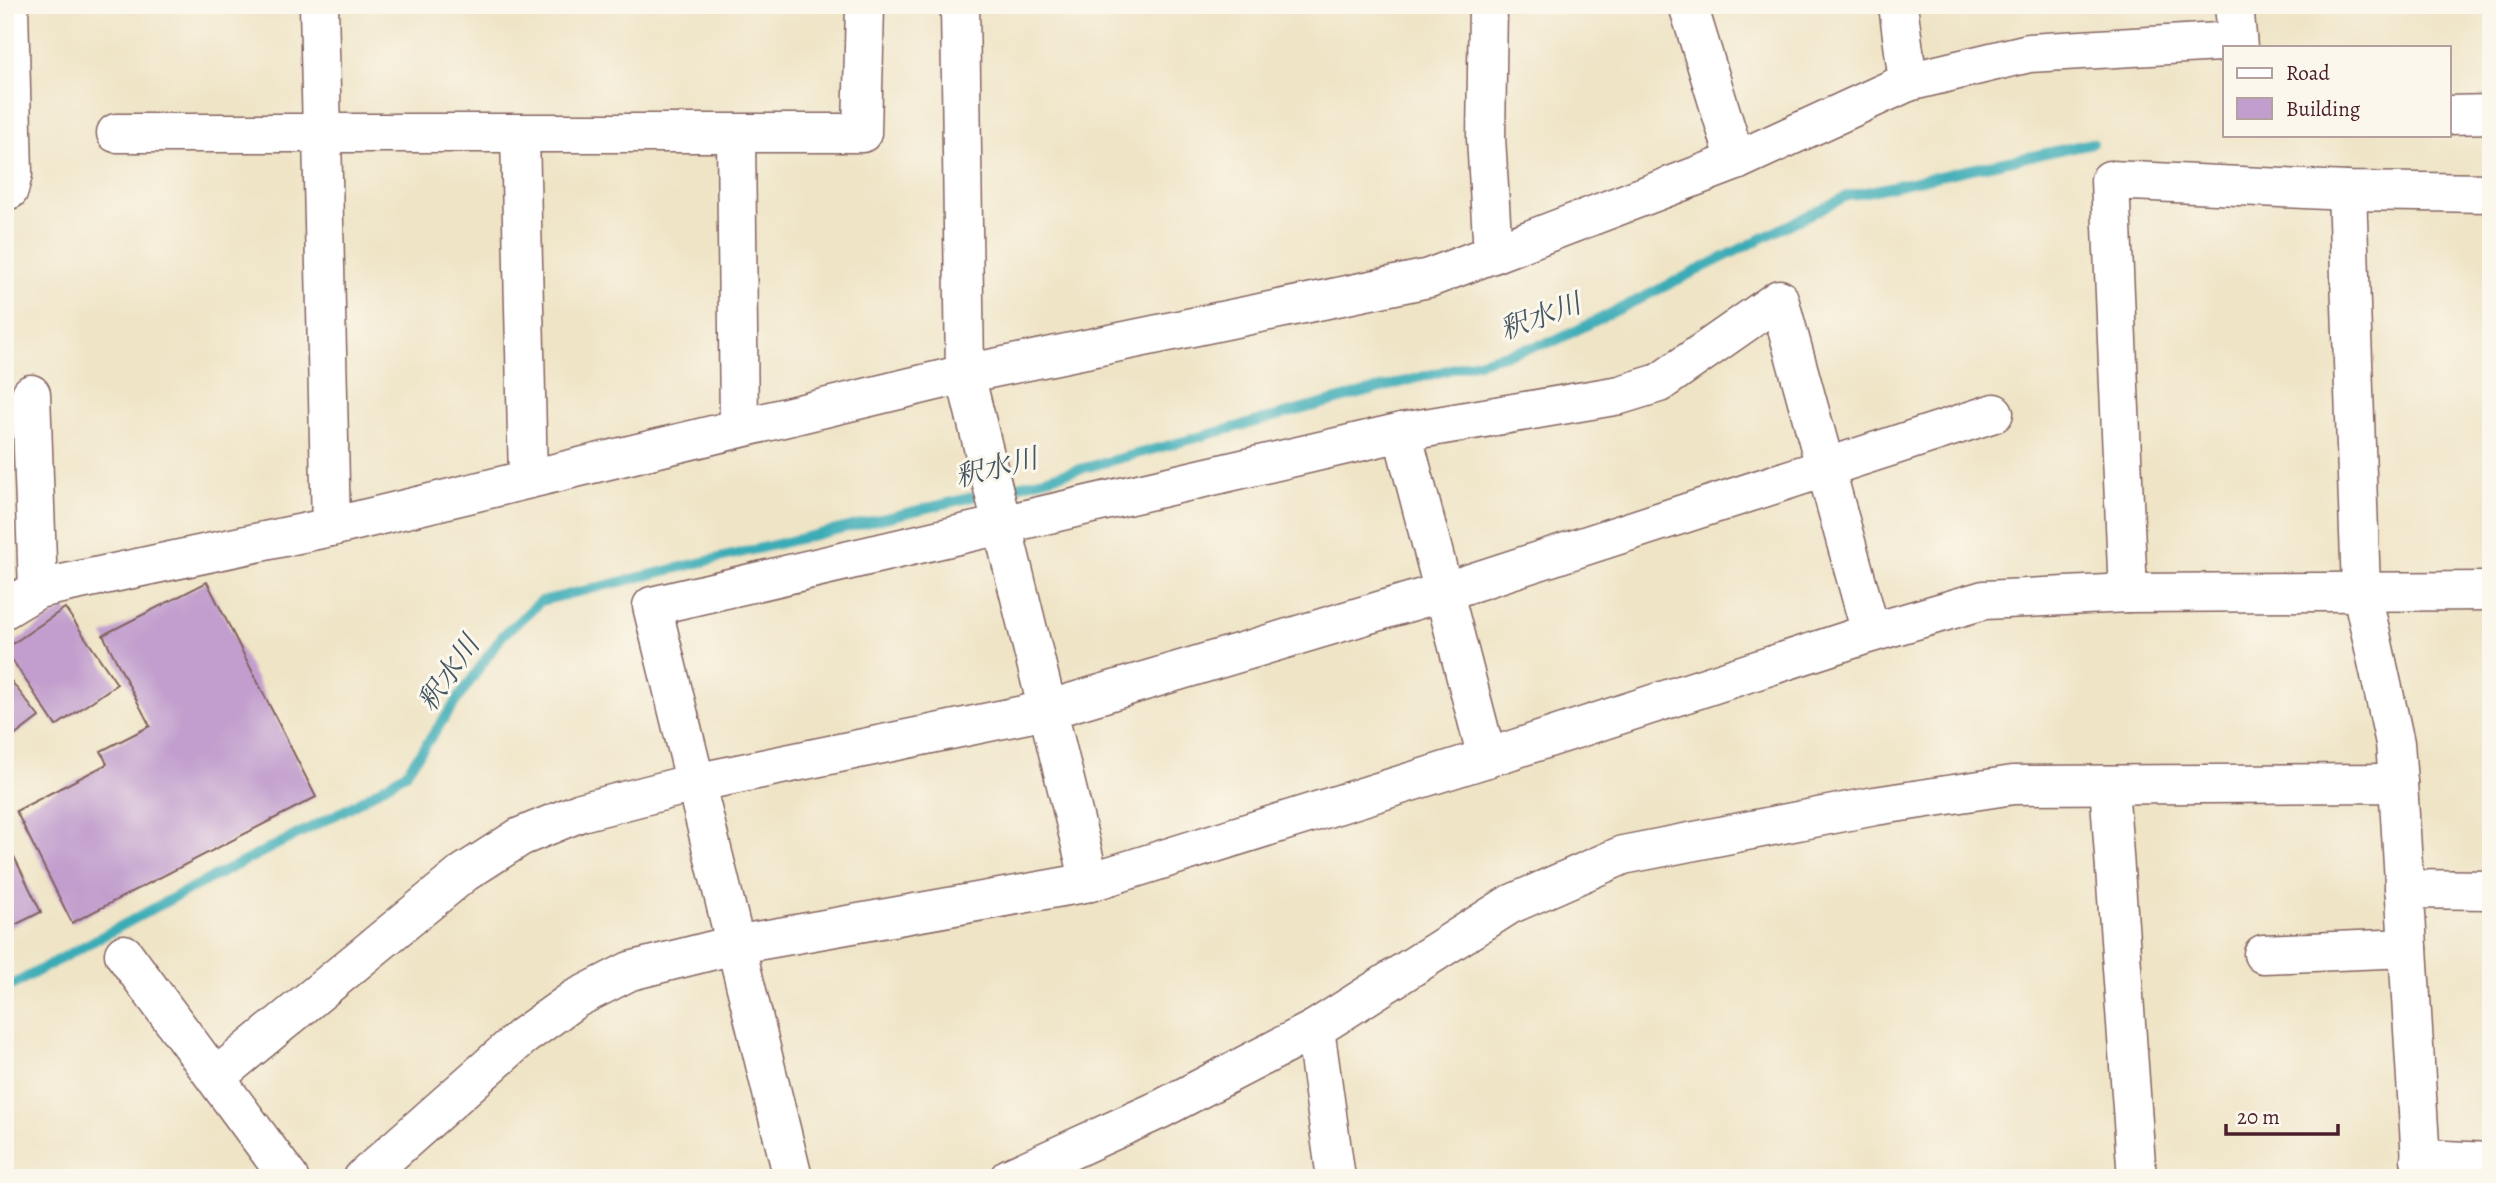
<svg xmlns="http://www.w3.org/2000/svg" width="2496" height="1183" font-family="Alegreya,'Noto Serif JP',serif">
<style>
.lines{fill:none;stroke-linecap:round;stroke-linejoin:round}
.stream{stroke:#3bacb6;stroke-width:10}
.building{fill:#c19ecd}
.minor-casing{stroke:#846461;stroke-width:41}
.minor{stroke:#fff;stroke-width:38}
.labels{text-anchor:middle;stroke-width:6;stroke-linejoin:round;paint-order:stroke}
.water-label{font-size:28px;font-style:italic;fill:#445763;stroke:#fbf7ec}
</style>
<rect width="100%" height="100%" fill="#fbf7ec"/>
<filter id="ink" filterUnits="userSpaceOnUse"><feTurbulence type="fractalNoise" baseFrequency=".0143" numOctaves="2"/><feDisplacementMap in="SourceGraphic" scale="14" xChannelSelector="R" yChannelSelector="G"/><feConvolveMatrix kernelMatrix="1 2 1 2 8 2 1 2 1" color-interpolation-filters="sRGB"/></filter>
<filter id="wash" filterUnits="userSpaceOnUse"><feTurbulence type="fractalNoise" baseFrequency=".00686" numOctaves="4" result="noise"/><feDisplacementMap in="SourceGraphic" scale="28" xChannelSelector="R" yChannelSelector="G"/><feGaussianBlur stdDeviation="1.57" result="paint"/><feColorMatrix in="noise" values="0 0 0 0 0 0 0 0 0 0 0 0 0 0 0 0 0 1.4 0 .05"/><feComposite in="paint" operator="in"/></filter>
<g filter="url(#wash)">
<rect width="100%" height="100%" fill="#efe4c6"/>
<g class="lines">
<polyline class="stream" points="5,989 182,893 349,808 406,773 502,636 541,601 1010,488 1555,341 1847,196 2092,143"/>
</g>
<g id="blocks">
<g class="building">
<polygon points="207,582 316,797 72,923 16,811 107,764 101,751 150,726 103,635"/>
<polygon points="65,608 117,684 56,726 5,649"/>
<polygon points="5,673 39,717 5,743"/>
<polygon points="5,838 41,912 5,930"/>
</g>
</g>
</g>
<g filter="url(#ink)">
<use href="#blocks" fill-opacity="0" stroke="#846461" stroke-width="2"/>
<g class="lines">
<g class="minor-casing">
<g id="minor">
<polyline points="319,5 331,527"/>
<polyline points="960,5 965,374 1090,882"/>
<polyline points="1488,5 1486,138 1493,254"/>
<polyline points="1688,5 1736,161"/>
<polyline points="2234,5 2238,47"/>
<polyline points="1908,82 2029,53 2237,41"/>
<polyline points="2449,115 2491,114"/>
<polyline points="116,133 862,133 865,5"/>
<polyline points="736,134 739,428"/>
<polyline points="520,135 528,479"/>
<polyline points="5,191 9,190 13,174 9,5"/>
<polyline points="2347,191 2361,589 2395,743 2398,783"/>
<polyline points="31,394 38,589"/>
<polyline points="1402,432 1487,758"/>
<polyline points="2128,593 2110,180 2347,191 2491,193"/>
<polyline points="5,609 38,589 331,527 965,374 1429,278 1736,161 1908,82 1898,5"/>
<polyline points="2109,785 2137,1178"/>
<polyline points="2404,889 2491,890"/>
<polyline points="124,954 289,1178"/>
<polyline points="2263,954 2408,948"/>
<polyline points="1315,1029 1336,1178"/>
<polyline points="217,1076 464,873 520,837 581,812 694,783 1047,710 1443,592 1994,413"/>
<polyline points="2420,1159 2491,1162"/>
<polyline points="363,1178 522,1037 575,999 630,971 734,945 1090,882 1487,758 1871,633 1984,600 2128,593 2491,591"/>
<polyline points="793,1178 652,606 1402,432 1620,395 1659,383 1779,299 1871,633"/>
<polyline points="1009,1178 1161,1109 1315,1029 1509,905 1623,855 1875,806 2013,785 2398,783 2422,1178"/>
</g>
</g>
<use href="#minor" class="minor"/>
</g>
</g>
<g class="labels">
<g class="water-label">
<text transform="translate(1540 316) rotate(-20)" y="10">釈水川</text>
<text transform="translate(996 467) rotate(-14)" y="10">釈水川</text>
<text transform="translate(448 673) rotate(-55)" y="10">釈水川</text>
</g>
</g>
<rect width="2496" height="1183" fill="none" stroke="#fbf7ec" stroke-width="28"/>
<rect x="2223" y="46" width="228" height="91" fill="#fbf7ec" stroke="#b4a19f" stroke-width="2"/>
<rect x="2237" y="68" width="35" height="10" fill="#ffffff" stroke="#b4a19f" stroke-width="2"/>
<text x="2286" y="80" font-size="21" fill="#4a1f2b">Road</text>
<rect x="2237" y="98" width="35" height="21" fill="#c19ecd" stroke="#b4a19f" stroke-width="2"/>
<text x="2286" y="116" font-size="21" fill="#4a1f2b">Building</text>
<path d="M2226 1124v10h112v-10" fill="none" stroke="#4a1f2b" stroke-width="3.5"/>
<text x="2237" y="1124" font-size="21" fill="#4a1f2b" stroke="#fbf7ec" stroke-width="5" paint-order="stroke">20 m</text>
</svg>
